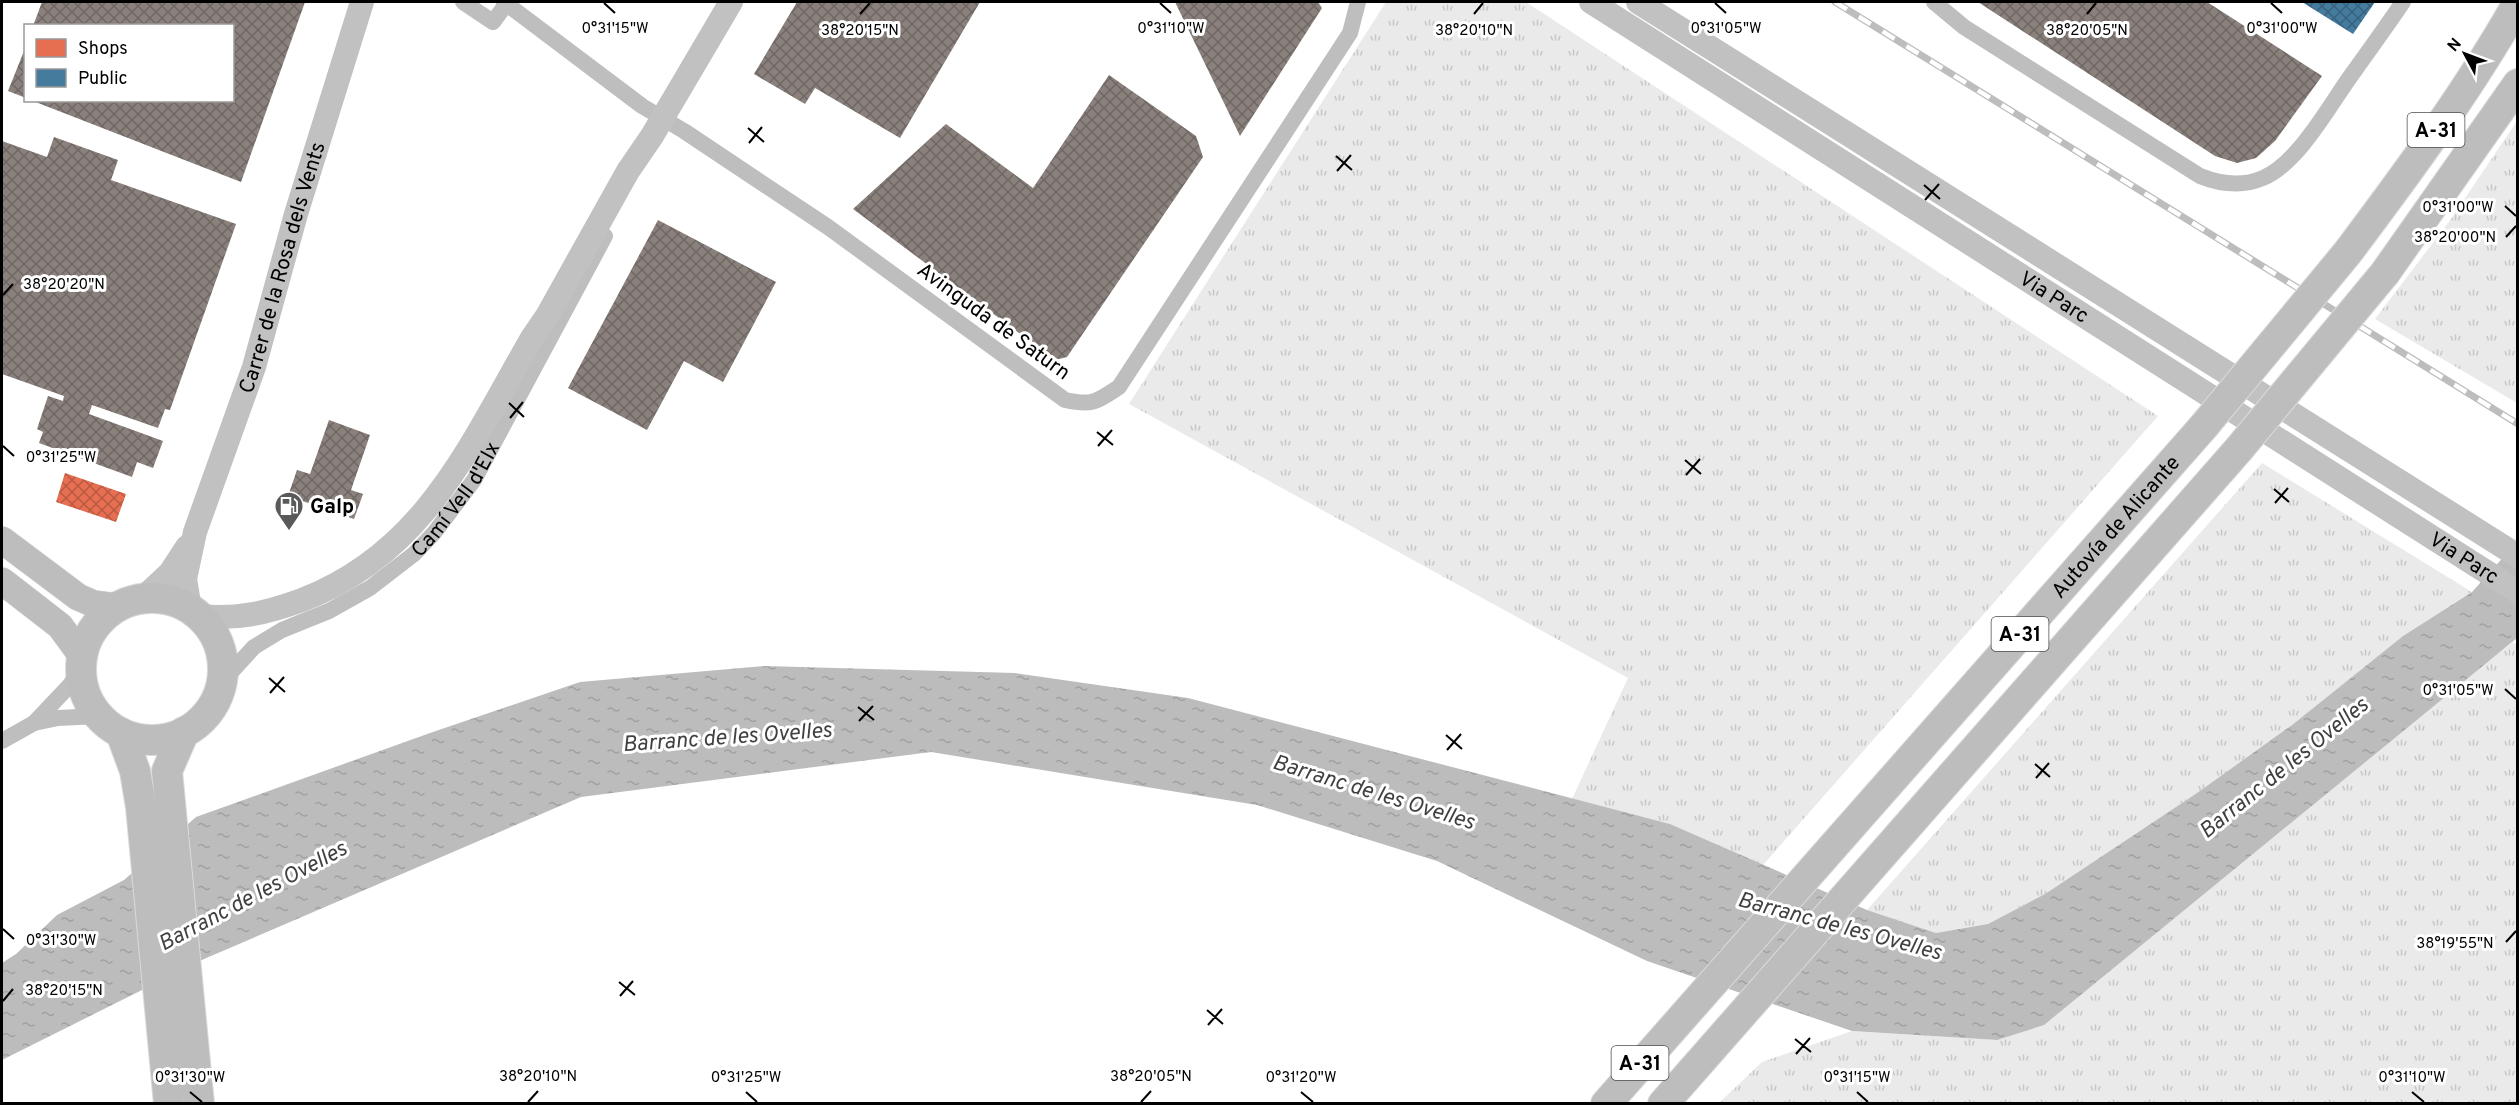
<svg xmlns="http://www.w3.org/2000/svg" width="2519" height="1105" font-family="Overpass,sans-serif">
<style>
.grass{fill:url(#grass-tufts)}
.water{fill:url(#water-ripples)}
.shops{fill:url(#shops-cross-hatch)}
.public{fill:url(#public-cross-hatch)}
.industry{fill:url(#industry-cross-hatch)}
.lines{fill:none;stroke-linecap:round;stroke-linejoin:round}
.primary-casing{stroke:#dbdbdb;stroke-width:28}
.highway-casing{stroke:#dbdbdb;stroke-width:32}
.street{stroke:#bebebe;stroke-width:16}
.secondary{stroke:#c1c1c1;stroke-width:24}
.primary{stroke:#bdbdbd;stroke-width:27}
.highway{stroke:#bdbdbd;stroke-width:30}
.rail-casing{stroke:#bdbdbd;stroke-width:7}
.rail{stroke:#fff;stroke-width:4.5;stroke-dasharray:14;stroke-linecap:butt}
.highway-bridge-casing{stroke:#dbdbdb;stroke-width:32;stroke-linecap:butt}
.highway-bridge{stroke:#bdbdbd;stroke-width:30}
.ticks{fill:none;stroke:#000;stroke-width:2}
.labels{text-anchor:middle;stroke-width:6;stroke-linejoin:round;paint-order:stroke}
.shield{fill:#fff;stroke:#4c4c4c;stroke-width:1.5}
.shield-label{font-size:20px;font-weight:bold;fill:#000}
.street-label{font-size:21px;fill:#000;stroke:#fff}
.poi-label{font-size:21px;font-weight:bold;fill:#000;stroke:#fff;text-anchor:start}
.water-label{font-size:22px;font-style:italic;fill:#404040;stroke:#fff}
.ticks-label{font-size:15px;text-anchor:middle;fill:#000;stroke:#fff;stroke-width:6;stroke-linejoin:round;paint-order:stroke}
</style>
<defs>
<pattern id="grass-tufts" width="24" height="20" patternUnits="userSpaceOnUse" patternTransform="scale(1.5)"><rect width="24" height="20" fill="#eaeaea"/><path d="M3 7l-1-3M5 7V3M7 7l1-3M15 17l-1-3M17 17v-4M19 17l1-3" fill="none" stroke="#c7c7c7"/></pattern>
<pattern id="water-ripples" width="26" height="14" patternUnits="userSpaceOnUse" patternTransform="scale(1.5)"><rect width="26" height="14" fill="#bcbcbc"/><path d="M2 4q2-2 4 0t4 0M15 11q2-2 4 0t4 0" fill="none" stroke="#a0a0a0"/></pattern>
<pattern id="shops-cross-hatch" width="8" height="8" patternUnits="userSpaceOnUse" patternTransform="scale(1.5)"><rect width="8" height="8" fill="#e76f51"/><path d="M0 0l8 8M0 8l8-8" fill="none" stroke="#b95941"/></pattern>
<pattern id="public-cross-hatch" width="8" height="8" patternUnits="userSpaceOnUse" patternTransform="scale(1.5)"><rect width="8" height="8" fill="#457b9d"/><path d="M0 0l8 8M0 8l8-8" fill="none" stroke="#37627e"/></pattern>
<pattern id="industry-cross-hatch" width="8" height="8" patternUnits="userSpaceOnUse" patternTransform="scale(1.5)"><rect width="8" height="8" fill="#8a817c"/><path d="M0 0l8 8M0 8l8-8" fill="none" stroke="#6e6763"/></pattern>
</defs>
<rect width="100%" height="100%" fill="#fff"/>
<g class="grass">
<polygon points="1386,2 1526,2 2158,416 1763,865 1670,824 1572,799 1628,678 1129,404"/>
<polygon points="2517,121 2518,403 2517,403 2375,319 2451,219"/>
<polygon points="2262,463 2472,592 2403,636 2292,725 2197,793 2045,894 1988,924 1936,933 1867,910"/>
<polygon points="2513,642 2517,645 2517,1103 1718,1104 1762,1062 1852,1031 1996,1040"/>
</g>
<polygon class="water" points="2517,542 2517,638 2044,1025 1997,1040 1852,1031 1647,961 1437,861 1257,805 931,752 581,797 204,959 2,1060 2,963 16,954 57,915 124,880 196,817 430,733 580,682 764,666 1015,673 1188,698 1670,824 1867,910 1936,933 1988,924 2045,894 2197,793 2292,725 2403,636 2472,592"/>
<polygon class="shops" points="65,473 126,494 116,522 56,502"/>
<polygon class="public" points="2302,2 2375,2 2353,34"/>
<g class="industry">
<polygon points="42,2 305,2 241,182 33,101 232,100 232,26 33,26"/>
<polygon points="797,2 980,2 900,138 815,88 805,104 754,74"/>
<polygon points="1175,2 1318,2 1322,8 1240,136"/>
<polygon points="1978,2 2207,2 2322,76 2275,141 2256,158 2237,163 2215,156"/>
<polygon points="26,46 26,98 8,91"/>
<polygon points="1109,75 1196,136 1203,157 1067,357 1055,360 853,209 946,124 1033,188"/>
<polygon points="54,137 118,160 111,180 236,224 170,410 165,409 158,428 92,405 89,414 163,441 153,468 137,462 132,477 39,443 43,432 37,429 48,396 63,401 64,396 2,374 2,141 47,157"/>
<polygon points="658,220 776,282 723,382 684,361 647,430 568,388"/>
<polygon points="329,420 370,435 351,490 363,494 354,519 288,496 297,470 310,474"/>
</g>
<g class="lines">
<g class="primary-casing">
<g id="primary">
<polyline points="2,540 78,597 94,604 118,607"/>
<polyline points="2,581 60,626 82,656"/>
</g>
</g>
<g class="highway-casing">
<g id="highway">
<path d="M2348 252C2408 172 2468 91 2518 3"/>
<polyline points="2385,273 2518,84"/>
<circle cx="152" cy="669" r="71"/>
<polyline points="184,732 167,771 199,1104"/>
<polyline points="121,733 135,771 141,807 169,1104"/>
<path id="s4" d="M1606 1104 2204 426"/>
<polyline points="1663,1104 2239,449"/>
</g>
</g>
<g class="street">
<polyline points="463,2 493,22 507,3"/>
<path d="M504 2 642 106 684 131 828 227 1065 400C1093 406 1096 402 1119 387L1350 33 1358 2"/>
<path d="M1934 2 1964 27 2200 176C2220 184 2242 187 2263 178 2298 163 2328 108 2350 77 2368 52 2386 27 2403 2"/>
<path id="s1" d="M221 683 254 647 282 630 329 611 370 588 414 554 434 533 474 480 605 236"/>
<polyline points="34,723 70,685 81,668"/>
<polyline points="2,741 34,723 58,718 98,716"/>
</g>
<g class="secondary">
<path id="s2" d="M1591 2 2518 592"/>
<polyline points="1638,2 2518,556"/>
<polyline points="142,599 170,573 187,547"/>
<path id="s3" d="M190 609 185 579 195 532 254 367 296 214 362 2"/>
<path d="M199 616C236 620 267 613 302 600 425 553 470 445 532 338L547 316 628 171 652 136 731 2"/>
</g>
<use href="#primary" class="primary"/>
<use href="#highway" class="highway"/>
<g class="rail-casing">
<polyline id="rail" points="1835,2 2518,424"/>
</g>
<use href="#rail" class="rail"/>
<g class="highway-bridge-casing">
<g id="highway-bridge">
<polyline points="2204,426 2348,252"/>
<polyline points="2239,449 2385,273"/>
</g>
</g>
<use href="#highway-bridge" class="highway-bridge"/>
</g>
<path class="ticks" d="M604 3 615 13M1160 3 1171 13M1715 3 1726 13M2271 3 2282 13M860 14 870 3M1474 14 1483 3M2087 14 2096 3M748 128 764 142M749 143 762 127M1336 156 1352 170M1337 171 1351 155M1924 185 1940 199M1925 200 1939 184M2505 206 2516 216M2506 237 2516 226M3 295 13 284M509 403 524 417M510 418 523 402M1097 432 1113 445M3 446 14 456M1098 446 1112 430M1685 460 1701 474M1686 475 1700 459M2274 489 2289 502M2275 503 2288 488M269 678 285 692M2505 689 2516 699M270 693 284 677M858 707 874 720M859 721 873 706M1446 735 1462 749M1447 750 1461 734M2035 764 2050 777M2036 778 2049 763M3 929 14 939M2506 942 2516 931M619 982 635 995M620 996 633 981M3 1001 13 989M1207 1010 1223 1024M1208 1025 1222 1009M1795 1039 1811 1052M1796 1054 1810 1038M190 1092 202 1102M746 1092 757 1102M1301 1092 1313 1102M1857 1092 1868 1102M2412 1092 2424 1102M528 1102 538 1091M1141 1102 1151 1091"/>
<defs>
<g id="fuel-pin" transform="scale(1.5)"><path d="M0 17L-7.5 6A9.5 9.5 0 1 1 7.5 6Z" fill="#595959" stroke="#fff"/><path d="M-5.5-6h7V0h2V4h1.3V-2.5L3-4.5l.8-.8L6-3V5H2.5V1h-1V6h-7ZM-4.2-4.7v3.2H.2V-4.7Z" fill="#fff"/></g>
</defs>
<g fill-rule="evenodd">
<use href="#fuel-pin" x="289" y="506"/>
</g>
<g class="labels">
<g class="shield">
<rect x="2407.5" y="113" width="57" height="34" rx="4.5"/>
<rect x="1991.5" y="617" width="57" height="34" rx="4.5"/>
<rect x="1611.5" y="1046" width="57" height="34" rx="4.5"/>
</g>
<g class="shield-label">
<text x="2436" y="137">A-31</text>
<text x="2020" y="641">A-31</text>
<text x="1640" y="1070">A-31</text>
</g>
<g class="street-label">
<text dy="7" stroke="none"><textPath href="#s3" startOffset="357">Carrer de la Rosa dels Vents</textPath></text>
<text dy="7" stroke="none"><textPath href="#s2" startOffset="549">Via Parc</textPath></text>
<text transform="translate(994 321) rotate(36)" y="7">Avinguda de Saturn</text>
<text dy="7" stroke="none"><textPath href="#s1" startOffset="304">Camí Vell d'Elx</textPath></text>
<text dy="7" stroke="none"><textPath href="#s4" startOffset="770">Autovía de Alicante</textPath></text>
<text dy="7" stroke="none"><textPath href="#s2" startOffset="1035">Via Parc</textPath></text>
</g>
<g class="poi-label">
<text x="310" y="513">Galp</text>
</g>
<g class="water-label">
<text transform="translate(727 736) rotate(-4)" y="8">Barranc de les Ovelles</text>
<text transform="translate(2283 767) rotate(-39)" y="8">Barranc de les Ovelles</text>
<text transform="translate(1374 791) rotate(17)" y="8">Barranc de les Ovelles</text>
<text transform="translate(252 895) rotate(-28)" y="8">Barranc de les Ovelles</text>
<text transform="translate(1840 925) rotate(15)" y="8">Barranc de les Ovelles</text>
</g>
</g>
<g class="ticks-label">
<text x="2282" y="33">0°31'00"W</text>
<text x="615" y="33">0°31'15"W</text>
<text x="1171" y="33">0°31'10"W</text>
<text x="1726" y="33">0°31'05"W</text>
<text x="860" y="35">38°20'15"N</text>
<text x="1474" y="35">38°20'10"N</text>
<text x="2087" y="35">38°20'05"N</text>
<text x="2458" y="212">0°31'00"W</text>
<text x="2455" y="242">38°20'00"N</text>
<text x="64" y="289">38°20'20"N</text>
<text x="61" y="462">0°31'25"W</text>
<text x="2458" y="695">0°31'05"W</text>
<text x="61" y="945">0°31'30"W</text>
<text x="2455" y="948">38°19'55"N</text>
<text x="64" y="995">38°20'15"N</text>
<text x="538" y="1081">38°20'10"N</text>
<text x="1151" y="1081">38°20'05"N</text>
<text x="190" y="1082">0°31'30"W</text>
<text x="746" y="1082">0°31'25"W</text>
<text x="1301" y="1082">0°31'20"W</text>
<text x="1857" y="1082">0°31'15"W</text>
<text x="2412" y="1082">0°31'10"W</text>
</g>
<rect width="2519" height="1105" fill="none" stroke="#000000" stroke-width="6"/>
<rect x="24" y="24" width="210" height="78" fill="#ffffff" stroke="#999999" stroke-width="1.5"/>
<rect x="36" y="39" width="30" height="18" fill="#e76f51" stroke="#999999" stroke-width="1.5"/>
<text x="78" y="54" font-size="18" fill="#000000">Shops</text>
<rect x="36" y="69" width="30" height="18" fill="#457b9d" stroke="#999999" stroke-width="1.5"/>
<text x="78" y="84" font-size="18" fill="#000000">Public</text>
<g transform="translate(2465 54) rotate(311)" stroke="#ffffff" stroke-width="4.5" paint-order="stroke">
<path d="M0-4.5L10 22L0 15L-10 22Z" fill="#000000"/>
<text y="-9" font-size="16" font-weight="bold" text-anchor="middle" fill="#000000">N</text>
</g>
</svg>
